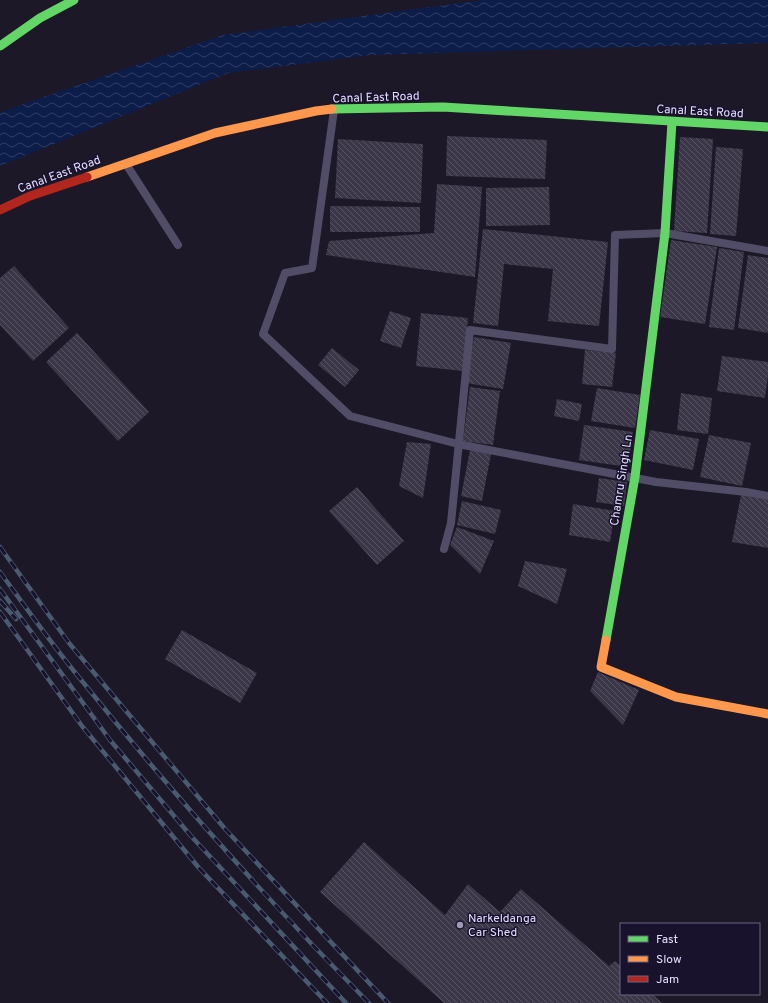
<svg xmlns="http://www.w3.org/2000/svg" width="768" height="1003" font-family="Overpass,sans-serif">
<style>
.water{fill:url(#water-waves)}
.building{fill:url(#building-back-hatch)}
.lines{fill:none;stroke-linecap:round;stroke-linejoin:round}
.lane{stroke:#514d67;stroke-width:8}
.fast{stroke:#63d668;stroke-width:9}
.slow{stroke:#ff974d;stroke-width:9}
.jam{stroke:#b3261e;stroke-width:9}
.rail-casing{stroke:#4a5b70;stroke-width:4.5}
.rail{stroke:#19122d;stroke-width:3;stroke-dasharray:9;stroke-linecap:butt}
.poi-dot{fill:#9f99b3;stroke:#19122d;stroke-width:1.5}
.labels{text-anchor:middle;stroke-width:3;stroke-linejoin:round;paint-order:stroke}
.street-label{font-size:12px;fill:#e5deff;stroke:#19122d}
.poi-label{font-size:12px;fill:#e5deff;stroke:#19122d;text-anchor:start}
</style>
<defs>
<pattern id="water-waves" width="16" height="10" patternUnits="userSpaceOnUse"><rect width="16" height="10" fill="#0d1d49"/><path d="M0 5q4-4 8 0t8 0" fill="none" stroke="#303d64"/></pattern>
<pattern id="building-back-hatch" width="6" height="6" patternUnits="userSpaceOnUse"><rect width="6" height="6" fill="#3c3748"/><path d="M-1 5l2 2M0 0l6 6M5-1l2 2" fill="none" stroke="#585463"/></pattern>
</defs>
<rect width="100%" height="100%" fill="#1c1827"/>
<polygon class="water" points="482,0 768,0 768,43 371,55 228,73 0,166 0,113 6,110 223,35"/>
<g class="building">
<polygon points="447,136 547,140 545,179 446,176"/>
<polygon points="680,137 713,139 707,233 674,231"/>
<polygon points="338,139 423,144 421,203 335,198"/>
<polygon points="716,147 743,149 736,236 710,234"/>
<polygon points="437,184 482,187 475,277 326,255 329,241 434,233"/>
<polygon points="549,187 550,225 486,226 486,188"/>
<polygon points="330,206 420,207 420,232 330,232"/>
<polygon points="483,229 608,242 599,326 548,321 553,269 504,264 498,326 473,323"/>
<polygon points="671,240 717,247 705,324 660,317"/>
<polygon points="719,248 744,252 734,330 709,327"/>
<polygon points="748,255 768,258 768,333 738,328"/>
<polygon points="14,266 69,328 33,361 0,325 0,278"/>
<polygon points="390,311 411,318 401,348 380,341"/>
<polygon points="421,313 468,318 463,371 416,366"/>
<polygon points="77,333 149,412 118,441 46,362"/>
<polygon points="474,337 511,343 503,389 466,383"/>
<polygon points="332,348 359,370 345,387 318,365"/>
<polygon points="585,350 616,353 612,387 582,384"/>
<polygon points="722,356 768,362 768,375 765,398 717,391"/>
<polygon points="470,387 500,391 493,445 463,441"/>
<polygon points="597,388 640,395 635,428 591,421"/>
<polygon points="681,393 712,398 708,434 677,430"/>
<polygon points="557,399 582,404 579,421 554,416"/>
<polygon points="584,425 633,432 628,467 579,460"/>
<polygon points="650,430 699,439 693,470 644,460"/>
<polygon points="709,435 751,443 742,486 700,477"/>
<polygon points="407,442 431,444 423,498 399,486"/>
<polygon points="470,450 491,454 482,501 461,496"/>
<polygon points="599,478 627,482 624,506 596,502"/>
<polygon points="357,487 404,541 377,565 329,511"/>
<polygon points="741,495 768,500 768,548 732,542"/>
<polygon points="462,501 501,510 495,534 457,525"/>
<polygon points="573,504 615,511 610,542 569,535"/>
<polygon points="457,527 494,541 480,574 450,545"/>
<polygon points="525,561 567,569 557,604 518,586"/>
<polygon points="182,630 257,673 240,703 165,659"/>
<polygon points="598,672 639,690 623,725 590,691"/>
<polygon points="364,842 445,915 468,884 500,912 521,889 609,966 615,961 621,966 621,994 652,994 662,1003 444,1003 320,892"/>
</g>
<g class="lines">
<g class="lane">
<polyline points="334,110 312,268 285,273 263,334 350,416 458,444 656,482 746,492 768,496"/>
<polyline points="126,164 178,245"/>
<polyline points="444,549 451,523 470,330 612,349 615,235 665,233 768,251"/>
</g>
<g class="fast">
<polyline points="0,46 40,18 74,0"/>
<polyline points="332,109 443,107 768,127"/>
<polyline points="606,640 635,477 665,233 672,122"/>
</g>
<g class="slow">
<polyline points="87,177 215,133 316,111 332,109"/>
<polyline points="606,640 601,667 676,697 768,714"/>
</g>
<polyline class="jam" points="0,210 30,196 87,177"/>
<g class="rail-casing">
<g id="rail">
<polyline points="0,547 69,643 226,830 388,1003"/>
<path d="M0 572C27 609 53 646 82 681 172 793 268 901 369 1003"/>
<polyline points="0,589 110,740 191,836 346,1003"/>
<polyline points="0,601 16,619"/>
<polyline points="0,612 82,726 199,868 327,1003"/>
</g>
</g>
<use href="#rail" class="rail"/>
</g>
<circle class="poi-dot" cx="460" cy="925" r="4"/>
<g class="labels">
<g class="street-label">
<text transform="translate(376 97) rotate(-2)" y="4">Canal East Road</text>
<text transform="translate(700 111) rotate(3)" y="4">Canal East Road</text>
<text transform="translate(59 174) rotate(-20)" y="4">Canal East Road</text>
<text transform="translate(621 480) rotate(-81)" y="4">Chamru Singh Ln</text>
</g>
<g class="poi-label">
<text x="468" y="922">Narkeldanga<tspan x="468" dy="14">Car Shed</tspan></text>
</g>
</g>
<rect x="620" y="923" width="140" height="72" fill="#19122d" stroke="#6b6481"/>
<rect x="628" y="936" width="20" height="6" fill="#63d668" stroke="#6b6481"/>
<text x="656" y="943" font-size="12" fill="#e5deff">Fast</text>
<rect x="628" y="956" width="20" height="6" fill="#ff974d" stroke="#6b6481"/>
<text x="656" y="963" font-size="12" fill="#e5deff">Slow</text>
<rect x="628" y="976" width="20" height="6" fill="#b3261e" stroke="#6b6481"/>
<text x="656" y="983" font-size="12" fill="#e5deff">Jam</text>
</svg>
